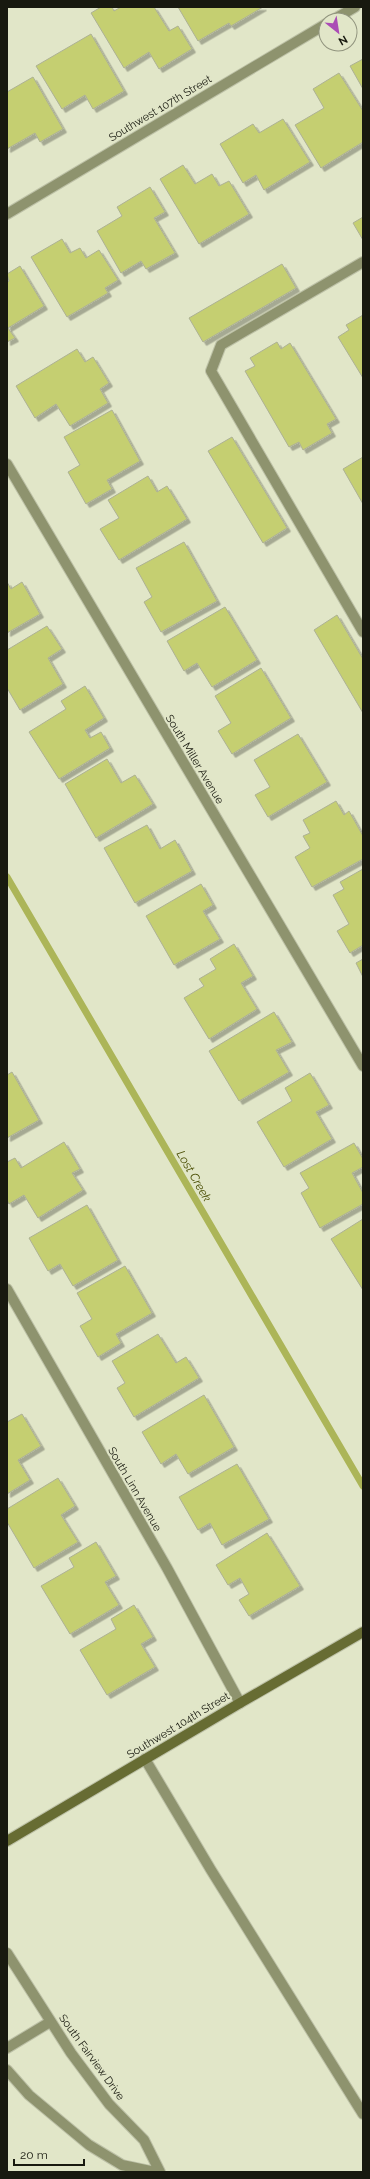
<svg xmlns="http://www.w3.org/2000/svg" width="370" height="2179" font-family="Raleway,sans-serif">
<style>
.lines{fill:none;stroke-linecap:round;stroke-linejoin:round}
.stream{stroke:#acb558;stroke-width:7}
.building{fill:#c5cf71;stroke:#adb194;filter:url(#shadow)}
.service-casing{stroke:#bdc1a7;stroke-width:12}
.minor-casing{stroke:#bdc1a7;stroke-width:12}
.tertiary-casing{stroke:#bdc1a7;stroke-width:12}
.secondary-casing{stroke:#bdc1a7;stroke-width:12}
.service{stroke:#8e936e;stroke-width:10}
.minor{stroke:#8e936e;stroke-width:10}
.tertiary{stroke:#8e936e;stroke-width:10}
.secondary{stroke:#676c33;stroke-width:10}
.labels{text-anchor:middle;stroke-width:4;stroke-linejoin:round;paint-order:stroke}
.street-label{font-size:11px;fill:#18190f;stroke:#e1e6c8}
.water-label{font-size:12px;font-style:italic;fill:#4a4e04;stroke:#e1e6c8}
</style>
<defs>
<filter id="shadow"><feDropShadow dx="3.5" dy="3.5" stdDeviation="0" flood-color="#0004"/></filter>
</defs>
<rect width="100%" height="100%" fill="#e1e6c8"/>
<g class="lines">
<polyline class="stream" points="7,877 363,1486"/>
</g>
<g class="building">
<polygon points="101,7 112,7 114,11 121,7 154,7 169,31 178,26 192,49 159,69 149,52 124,68 91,13"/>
<polygon points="178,7 263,7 231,26 229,23 198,41"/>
<polygon points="91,34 124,91 93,109 85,95 62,109 36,66"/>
<polygon points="363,59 363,89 350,66"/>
<polygon points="339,73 363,111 363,142 321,168 295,125 324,108 313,89"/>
<polygon points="33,77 63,129 40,142 35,133 7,149 7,92"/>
<polygon points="283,119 310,162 264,190 256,175 243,183 220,144 253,124 259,133"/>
<polygon points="183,165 195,184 212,174 219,186 229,181 249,214 199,244 160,179"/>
<polygon points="150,187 165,212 154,218 175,253 146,269 141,261 121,273 97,231 122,216 117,207"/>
<polygon points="363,217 363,240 353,223"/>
<polygon points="62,239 70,253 80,248 86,258 99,250 118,280 105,288 108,293 67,317 31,257"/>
<polygon points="282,264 296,288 203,342 189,318"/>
<polygon points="20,266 44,306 8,328 15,338 7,342 7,282 9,281 7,274"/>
<polygon points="363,315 363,378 338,337 349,330 346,325"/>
<polygon points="277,342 281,349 290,343 336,419 327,424 332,433 303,450 299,442 289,447 245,371 255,366 250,358"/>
<polygon points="77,349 85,362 93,357 109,383 100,389 108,403 70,426 56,404 35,418 16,386"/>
<polygon points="112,410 140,461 107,480 112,489 86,504 68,472 80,465 64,437"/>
<polygon points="232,437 287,528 263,543 208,451"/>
<polygon points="363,457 363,504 343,469"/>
<polygon points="148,476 157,492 167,486 187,519 119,560 100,529 119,518 108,500"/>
<polygon points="184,542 217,601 161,632 144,602 152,597 136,568"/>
<polygon points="7,582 11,589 22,582 40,614 7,633"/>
<polygon points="225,607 257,660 212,687 197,663 184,671 167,641"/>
<polygon points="337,615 363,659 363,713 314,630"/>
<polygon points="47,626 62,649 48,658 63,684 20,710 7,688 7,650"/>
<polygon points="261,668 291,718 232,754 218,731 231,723 215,696"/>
<polygon points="85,686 104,718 85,730 90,738 101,732 110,748 59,779 29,732 66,709 61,701"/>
<polygon points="298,734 327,782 268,817 255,795 270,787 254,760"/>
<polygon points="107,759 121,783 135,775 153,804 96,838 65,784"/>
<polygon points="336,801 344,815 349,811 363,836 363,859 312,887 295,857 310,848 303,836 310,833 303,820"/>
<polygon points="147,825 160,849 175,840 192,871 135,903 104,848"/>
<polygon points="363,869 363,945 350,953 337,931 349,924 333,895 344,889 340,882"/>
<polygon points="201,884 213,905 203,911 220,939 174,965 146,916"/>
<polygon points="234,944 253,976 241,983 257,1009 209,1039 184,998 204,986 199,979 216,969 210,959"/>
<polygon points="363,959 363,977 356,963"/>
<polygon points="274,1012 292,1042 276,1050 289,1072 239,1101 209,1051"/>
<polygon points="12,1072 39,1120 7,1138 7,1075"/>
<polygon points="310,1073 329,1105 316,1112 332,1139 284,1167 257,1122 292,1101 285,1088"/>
<polygon points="64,1142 80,1169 72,1173 83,1190 38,1218 24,1195 9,1204 7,1200 7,1162 15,1158 21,1168"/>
<polygon points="354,1143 363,1159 363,1167 352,1173 363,1193 363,1204 320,1228 301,1193 309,1188 300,1173"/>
<polygon points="87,1205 118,1260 73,1286 60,1264 48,1271 29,1238"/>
<polygon points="363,1219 363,1290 331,1239"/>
<polygon points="125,1266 152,1313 116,1334 121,1343 98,1357 80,1326 92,1319 77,1293"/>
<polygon points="158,1334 176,1363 186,1357 199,1378 134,1417 117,1388 125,1383 112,1361"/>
<polygon points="204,1395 234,1447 188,1474 176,1454 161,1464 142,1432"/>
<polygon points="22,1414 41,1446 18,1460 30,1480 7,1494 7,1422"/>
<polygon points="237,1464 269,1519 222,1545 210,1523 198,1530 179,1497"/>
<polygon points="58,1478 75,1506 61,1515 78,1542 34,1568 7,1522 7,1509"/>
<polygon points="267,1533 300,1586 249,1616 239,1600 249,1594 240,1578 228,1585 216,1565"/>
<polygon points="96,1542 116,1576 105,1582 119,1605 70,1634 41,1586 74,1567 69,1558"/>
<polygon points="134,1605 153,1637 141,1644 155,1667 107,1695 80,1650 116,1629 111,1619"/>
</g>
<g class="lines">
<g class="service-casing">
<polyline id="service" points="145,1759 211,1870 363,2114"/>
</g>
<g class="minor-casing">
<g id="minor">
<polyline points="333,20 355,7"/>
<polyline points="7,214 326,24"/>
<polyline points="363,262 221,345 211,371 363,632"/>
<polyline points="7,464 363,1066"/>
<polyline points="7,1289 167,1568 240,1703"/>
<polyline points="7,2048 50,2022"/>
</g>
</g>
<g class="tertiary-casing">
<g id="tertiary">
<polyline points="7,1953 71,2053 109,2104 144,2140 160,2172"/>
<polyline points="7,2070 29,2095 89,2145 122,2165 155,2172"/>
</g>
</g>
<g class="secondary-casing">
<polyline id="secondary" points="7,1841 240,1703 363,1632"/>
</g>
<use href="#service" class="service"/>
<use href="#minor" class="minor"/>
<use href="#tertiary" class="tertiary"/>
<use href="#secondary" class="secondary"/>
</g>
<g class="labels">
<g class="street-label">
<text transform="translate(160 108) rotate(-31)" y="4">Southwest 107th Street</text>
<text transform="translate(195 759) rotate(59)" y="4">South Miller Avenue</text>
<text transform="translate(135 1489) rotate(60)" y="4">South Linn Avenue</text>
<text transform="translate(178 1725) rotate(-31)" y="4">Southwest 104th Street</text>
<text transform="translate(92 2057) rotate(54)" y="4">South Fairview Drive</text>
</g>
<g class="water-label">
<text transform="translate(194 1176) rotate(60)" y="4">Lost Creek</text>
</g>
</g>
<rect width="370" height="2179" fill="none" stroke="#18190f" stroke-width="16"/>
<g transform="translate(338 32) rotate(150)"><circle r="19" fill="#e1e6c8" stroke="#91947e"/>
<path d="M0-3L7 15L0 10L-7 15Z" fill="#ab4cb5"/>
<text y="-6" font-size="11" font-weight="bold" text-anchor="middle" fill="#18190f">N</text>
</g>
<path d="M14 2159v6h70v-6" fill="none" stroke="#18190f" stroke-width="2"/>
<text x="20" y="2159" font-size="12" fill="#18190f" stroke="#e1e6c8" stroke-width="3" paint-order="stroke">20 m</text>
</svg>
